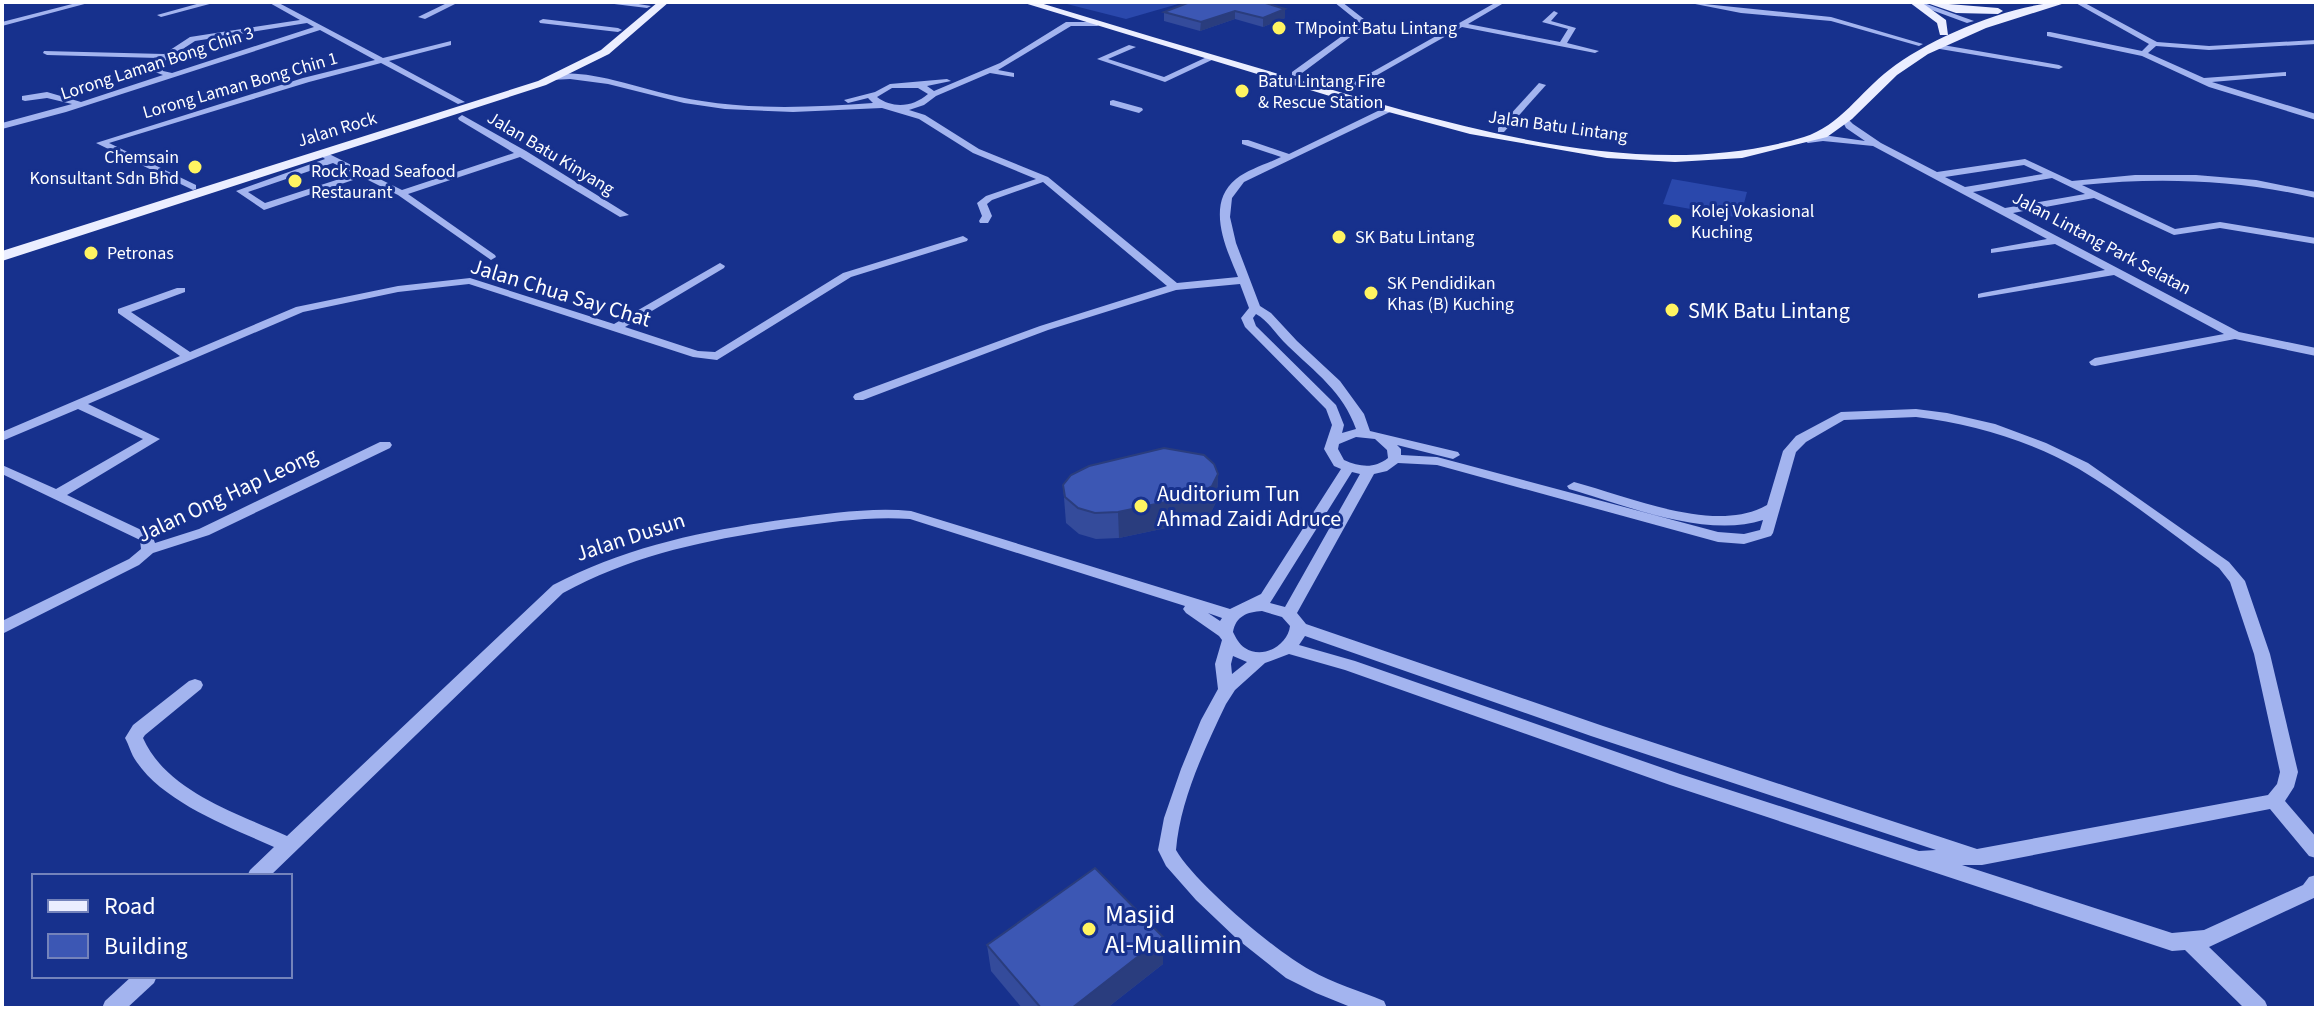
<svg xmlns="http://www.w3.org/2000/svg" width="2318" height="1010" font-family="'Source Sans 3',sans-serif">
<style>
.green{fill:#2a48ac}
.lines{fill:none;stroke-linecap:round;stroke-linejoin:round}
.minor{fill:#a3b4ef;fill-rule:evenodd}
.major{fill:#ebeeff;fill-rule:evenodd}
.wall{fill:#344b9b}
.shaded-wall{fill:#2a3d7e}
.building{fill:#3c57b4;stroke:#2a3d7e;stroke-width:2}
.poi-dot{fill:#fff461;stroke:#17318d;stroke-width:3}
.labels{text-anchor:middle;stroke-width:6;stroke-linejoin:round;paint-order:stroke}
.far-poi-label{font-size:18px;fill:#fff;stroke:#17318d;text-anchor:start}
.far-street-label{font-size:18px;fill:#fff;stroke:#17318d}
.street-label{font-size:22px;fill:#fff;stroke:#17318d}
.poi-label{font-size:22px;fill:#fff;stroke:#17318d;text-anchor:start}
.near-poi-label{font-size:26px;fill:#fff;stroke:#17318d;text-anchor:start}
</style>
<rect width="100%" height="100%" fill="#17318d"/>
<g class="green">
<polygon points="1059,2 1185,2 1126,19"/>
<polygon points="1672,179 1747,192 1740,218 1663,204"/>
</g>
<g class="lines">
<g class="minor">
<polygon points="80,2 92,2 2,26 2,22"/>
<polygon points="204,2 217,2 161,17 157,15"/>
<path d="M268 2H277L383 58 451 41V45L389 61 465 102 458 104 381 63 309 82 109 143 196 185V189L193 190 96 143 303 78 375 60 320 30 66 112 2 129V123L72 104 47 98 25 101 22 100V96L47 92 81 102 163 75 155 72V61L158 58 47 55 43 53 44 51 164 54 190 37 300 20ZM307 23 314 27 172 73 163 71V62L195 41Z"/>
<polygon points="449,2 459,2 425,19 418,17"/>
<polygon points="598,2 626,2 651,6 647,8"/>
<polygon points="1334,2 1342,2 1369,23 1298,76 1292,76 1292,72 1360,23"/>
<polygon points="1490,2 1502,4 1468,24 1560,42 1568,29 1542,22 1554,11 1558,13 1551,21 1576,28 1567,43 1599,51 1595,53 1462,27 1349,91 1342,89 1493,4"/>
<polygon points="1685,2 1831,17 1923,44 1919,46 1831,21 1741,13"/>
<polygon points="1910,2 1921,2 1974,21 1967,23"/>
<polygon points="2074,2 2083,2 2157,42 2209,46 2316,40 2316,44 2209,50 2156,46 2148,53 2204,78 2286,72 2286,76 2283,76 2212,82 2316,114 2316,120 2209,87 2142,56 2047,36 2047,32 2050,32 2142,51 2149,44"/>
<polygon points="543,19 618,28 622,30 618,32 540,23 539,21"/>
<path d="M1066 22H1097L1101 24 1097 26H1071L998 70 1014 73V77L990 73 936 96 924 105 909 110 925 115 979 149 1048 177 1177 283 1238 277C1226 248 1205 204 1236 179 1249 169 1267 164 1281 157L1242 144V140H1248L1289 154 1384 108H1390V112L1244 182 1232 198 1230 217 1236 243 1260 306 1271 313 1297 341 1340 381 1364 414 1370 431 1458 452 1460 455 1453 459 1397 445 1401 449V455L1437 457 1718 532 1744 534 1760 530 1763 520C1706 539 1625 505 1569 489L1567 486 1574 482C1628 496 1715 535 1767 505L1783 451 1796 436 1841 412 1916 409 1947 413 1995 424 2046 443 2088 463 2229 562 2245 581 2270 654 2298 772 2294 787 2285 801 2316 837V858L2309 856 2270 809 1982 865H1962L2172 933 2204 930 2303 885 2309 877 2316 875V897L2209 947 2265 1001 2268 1008H2244L2185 950 2172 951 1670 785 1345 670 1289 654 1265 663 1235 690 1226 704C1205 748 1180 800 1176 850 1194 882 1276 952 1310 970 1333 983 1360 991 1384 1001L1387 1008H1353L1316 993 1286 978 1237 939 1196 900 1166 866 1158 850 1164 818 1181 769 1201 720 1218 689 1215 664 1222 640 1219 636 1186 613 1183 609 1185 606 910 519C871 516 832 522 793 527 712 539 636 553 563 593L270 876H247L250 870 274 847C230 827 164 803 136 761 131 754 129 745 125 738L133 725 189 681 195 679 201 681 203 685 201 689 145 735 143 738C167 792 237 813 287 836L553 585C627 546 706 530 788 519 829 514 870 507 911 511L1230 609 1261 594 1341 469 1334 466 1324 449 1332 425 1326 409 1245 327 1241 318 1249 308 1240 284 1176 290 1048 330 863 400H855L853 397 855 394 1040 326 1167 286 1043 182 992 200 987 204 992 216 988 223H980L979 221 982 216 977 203 986 196 1036 179 973 153 919 119 882 108 793 112 725 109 684 103 608 84 570 79 551 80 547 78C565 69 594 76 613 80 643 87 672 97 702 101 759 110 817 107 873 103L868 98 848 103 844 100 875 92 890 84 947 79 951 81 927 86 934 91 1000 63ZM892 88H918L928 94C913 107 893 109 877 97ZM1256 314C1269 321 1277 336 1288 346 1315 372 1343 392 1356 429L1342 433 1344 425 1336 405 1256 326 1253 318ZM1916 417C1972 424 2029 440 2079 469 2128 498 2173 535 2219 568L2230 582 2254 654 2280 772 2277 784 2268 795 1977 849 1603 726 1306 624 1297 613 1374 474 1387 471 1398 463 1437 465 1718 542 1744 544 1771 536 1773 533 1796 452 1806 442 1844 420ZM1356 437 1375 439 1387 450 1388 458C1374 469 1360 467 1344 460L1338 449 1339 444ZM1352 472 1360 474 1285 607 1270 603ZM1262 611 1282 617 1290 626C1288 645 1263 660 1245 648 1239 644 1236 638 1233 632 1236 616 1247 612 1262 611ZM1208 613 1222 618 1220 621ZM1305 636 1591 736 1936 850 1919 851 1680 774 1355 661 1299 645ZM1233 656 1247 662 1232 674 1231 664Z"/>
<polygon points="1937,44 2059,65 2063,67 2059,69 1934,48 1933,46"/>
<polygon points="1129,45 1136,47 1108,59 1164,77 1209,56 1216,58 1165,82 1097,59"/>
<polygon points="1539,83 1546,85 1504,132 1498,132 1498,128"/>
<polygon points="1113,100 1142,108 1143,110 1139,113 1110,105 1110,101"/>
<path d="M462 115 526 151 629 215 620 217 520 157 408 194 495 255 496 257 491 260 398 195 362 177 264 210 236 191 325 159 320 155 325 152 402 190 514 153 459 120 458 118ZM333 163 355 174 265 203 248 192Z"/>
<path d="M1846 117 1853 124 1881 143 1937 172 2025 159 2072 181 2135 175H2196L2256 180 2316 192V198C2238 180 2161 177 2082 185L2175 229 2220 222 2316 238V244L2220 228 2174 235 2094 198 2013 213 2239 332 2316 348V356L2235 339 2095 366 2091 365 2089 362 2095 358 2224 334 2114 275 1978 298V294L1982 293 2105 270 2055 244 1991 253V249L2047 239 1873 146 1823 141 1808 143 1803 140 1823 135 1865 141 1846 128 1842 120ZM2024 165 2043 174 1965 187 1945 177ZM2052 178 2085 194 2005 208 1973 192Z"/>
<polygon points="963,236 968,239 967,241 851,277 717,360 693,357 469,284 398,292 303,312 88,404 160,439 67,495 152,535 155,543 199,529 380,442 390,442 392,445 390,448 209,535 153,553 139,565 2,634 2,621 129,559 141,549 140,540 2,474 2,465 56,489 143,439 78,409 2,441 2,432 180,356 118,313 118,309 177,288 185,288 185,292 131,312 190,352 296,307 398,286 470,278 614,324 720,263 725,266 724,268 625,327 698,351 715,352 843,273"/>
<polygon points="132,976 157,976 154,983 127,1008 102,1008 105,1001"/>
</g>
<g class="major">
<polygon points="658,2 669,2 609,54 546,85 2,261 2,251 538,81 601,50"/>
<path d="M1021 2H1037C1122 28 1207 53 1292 78 1449 124 1641 186 1804 137 1840 126 1860 92 1889 70 1931 37 2015 2 2068 2L1986 28 1928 54 1897 75 1852 119 1827 137 1742 158 1675 162 1607 158 1470 134 1333 97Z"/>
<polygon points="1909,2 1921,2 1946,20 1948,35 1940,35 1937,23"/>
<polygon points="1924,2 1998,8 2003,11 1998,14 1956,13"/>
</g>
</g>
<g class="wall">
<polygon points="1190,2 1285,18 1263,27 1235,19 1200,31 1164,21 1164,12"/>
<polygon points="1218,474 1217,500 1211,512 1194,522 1119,538 1096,539 1079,534 1066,523 1063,485"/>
<polygon points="1163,937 1163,964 1107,1008 1022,1008 991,971 987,945"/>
</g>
<g class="shaded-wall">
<polygon points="1285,9 1285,18 1263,27 1263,18"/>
<polygon points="1235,11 1235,19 1200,31 1201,22"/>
<polygon points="1218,474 1217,500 1211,512 1194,522 1119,538 1118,512"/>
<polygon points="1163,937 1163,964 1107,1008 1072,1008"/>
</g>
<g class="building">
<polygon points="1190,2 1262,2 1285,9 1263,18 1235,11 1201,22 1164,12"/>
<polygon points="1164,448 1204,455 1214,464 1218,474 1212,486 1194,496 1118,512 1095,513 1078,508 1065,497 1063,485 1071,475 1089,466"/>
<polygon points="1095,868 1163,937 1072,1008 1041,1008 987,945"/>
</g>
<g class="poi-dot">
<circle cx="1279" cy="28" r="8"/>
<circle cx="1242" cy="91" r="8"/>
<circle cx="195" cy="167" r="8"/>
<circle cx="295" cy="181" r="8"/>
<circle cx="1675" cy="221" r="8"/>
<circle cx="1339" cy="237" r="8"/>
<circle cx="91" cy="253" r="8"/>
<circle cx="1371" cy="293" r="8"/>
<circle cx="1672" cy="310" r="8"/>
<circle cx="1141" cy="506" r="8"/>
<circle cx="1089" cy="929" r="8"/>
</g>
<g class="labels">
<g class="far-poi-label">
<text x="1295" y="34">TMpoint Batu Lintang</text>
<text x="1258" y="87">Batu Lintang Fire<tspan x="1258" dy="21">&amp; Rescue Station</tspan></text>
<text x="179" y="163" text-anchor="end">Chemsain<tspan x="179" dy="21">Konsultant Sdn Bhd</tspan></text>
<text x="311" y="177">Rock Road Seafood<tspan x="311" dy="21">Restaurant</tspan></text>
<text x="1691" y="217">Kolej Vokasional<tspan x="1691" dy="21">Kuching</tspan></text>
<text x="1355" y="243">SK Batu Lintang</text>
<text x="107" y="259">Petronas</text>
<text x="1387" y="289">SK Pendidikan<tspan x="1387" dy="21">Khas (B) Kuching</tspan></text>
</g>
<g class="far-street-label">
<text transform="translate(157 63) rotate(-18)" y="6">Lorong Laman Bong Chin 3</text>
<text transform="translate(240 85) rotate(-16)" y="6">Lorong Laman Bong Chin 1</text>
<text transform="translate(1558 126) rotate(8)" y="6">Jalan Batu Lintang</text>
<text transform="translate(337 129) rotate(-17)" y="6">Jalan Rock</text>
<text transform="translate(551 153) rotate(31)" y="6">Jalan Batu Kinyang</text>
<text transform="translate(2102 243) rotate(28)" y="6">Jalan Lintang Park Selatan</text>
</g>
<g class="street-label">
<text transform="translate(561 292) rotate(17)" y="8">Jalan Chua Say Chat</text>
<text transform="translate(227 494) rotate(-25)" y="8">Jalan Ong Hap Leong</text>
<text transform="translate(630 536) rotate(-18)" y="8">Jalan Dusun</text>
</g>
<g class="poi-label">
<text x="1688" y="318">SMK Batu Lintang</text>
<text x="1157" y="501">Auditorium Tun<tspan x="1157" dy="25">Ahmad Zaidi Adruce</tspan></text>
</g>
<g class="near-poi-label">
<text x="1105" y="923">Masjid<tspan x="1105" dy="30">Al-Muallimin</tspan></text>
</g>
</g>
<rect width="2318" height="1010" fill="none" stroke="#ffffff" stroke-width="8"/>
<rect x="32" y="874" width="260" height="104" fill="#17318d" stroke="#7483bb" stroke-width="2"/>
<rect x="48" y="900" width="40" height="12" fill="#ebeeff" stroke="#7483bb" stroke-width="2"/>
<text x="104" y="914" font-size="24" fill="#ffffff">Road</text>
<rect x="48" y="934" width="40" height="24" fill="#3c57b4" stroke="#7483bb" stroke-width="2"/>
<text x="104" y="954" font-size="24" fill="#ffffff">Building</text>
</svg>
